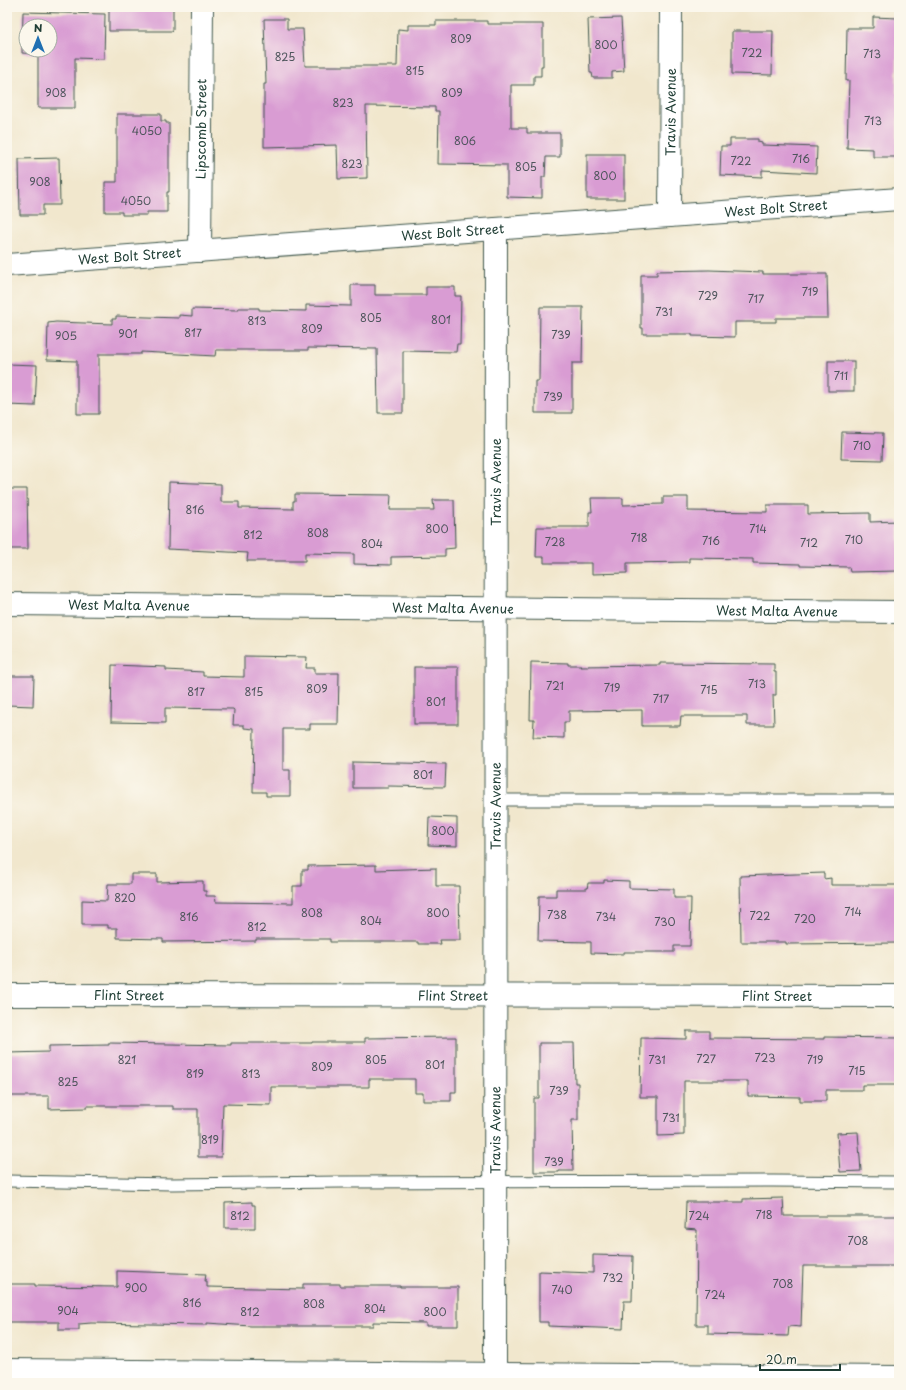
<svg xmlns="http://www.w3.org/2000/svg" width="906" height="1390" font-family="'Playpen Sans',sans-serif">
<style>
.building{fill:#d99cd3;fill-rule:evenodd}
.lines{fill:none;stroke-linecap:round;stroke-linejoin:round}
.lane-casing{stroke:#3e564b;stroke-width:13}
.street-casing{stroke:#3e564b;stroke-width:24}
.lane{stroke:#fff;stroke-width:11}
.street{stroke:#fff;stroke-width:22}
.labels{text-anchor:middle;stroke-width:3;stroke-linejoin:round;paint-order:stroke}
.number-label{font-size:11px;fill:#4e555c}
.street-label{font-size:13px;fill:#1f3d34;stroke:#fbf7ec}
</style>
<rect width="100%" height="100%" fill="#fbf7ec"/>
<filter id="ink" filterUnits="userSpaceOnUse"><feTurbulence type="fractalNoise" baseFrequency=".025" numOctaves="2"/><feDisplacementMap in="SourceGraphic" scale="8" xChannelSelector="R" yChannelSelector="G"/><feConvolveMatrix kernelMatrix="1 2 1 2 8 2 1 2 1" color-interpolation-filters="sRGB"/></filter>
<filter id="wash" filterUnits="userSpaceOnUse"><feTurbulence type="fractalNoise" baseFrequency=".012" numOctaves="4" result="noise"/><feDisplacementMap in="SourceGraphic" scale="16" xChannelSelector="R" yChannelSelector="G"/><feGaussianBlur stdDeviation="0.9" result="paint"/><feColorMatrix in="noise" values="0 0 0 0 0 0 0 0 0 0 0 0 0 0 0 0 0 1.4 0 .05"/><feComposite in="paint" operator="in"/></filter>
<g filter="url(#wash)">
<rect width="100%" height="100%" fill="#f1e7cd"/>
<g id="blocks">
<g class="building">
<polygon points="109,7 173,7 173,30 172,31 109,31"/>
<path d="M23 12 105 14 104 59 75 58V108H38V54L22 53ZM26 26H50V50H26Z"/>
<polygon points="873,17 898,18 896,93 898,93 897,157 873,157 873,149 847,148 849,81 846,81 847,28 873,28"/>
<polygon points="621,18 624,71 612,72 612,78 593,78 592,73 590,73 588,19"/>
<polygon points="264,19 287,19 287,29 303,29 305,66 397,66 398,29 408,30 408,25 436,25 436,21 487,21 487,24 543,24 543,66 541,66 541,76 534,76 534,85 511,85 511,128 527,128 527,133 560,133 560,157 546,157 545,177 542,177 542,198 507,197 507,165 438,164 439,111 435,111 435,107 366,106 367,178 338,179 337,145 264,147 264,84 266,84"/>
<polygon points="732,31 773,31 772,75 732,74"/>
<polygon points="117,114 161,114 161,121 166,121 166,123 169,123 169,192 167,192 167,212 147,212 147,215 122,215 122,212 105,212 105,182 117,182"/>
<polygon points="730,139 758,139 758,142 762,143 762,145 817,147 816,173 762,170 762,177 720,175 721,146 730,146"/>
<rect x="587" y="154" width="37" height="45"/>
<polygon points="59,158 60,205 43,205 43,215 20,215 19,159"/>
<polygon points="709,270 763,272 763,274 827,274 828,318 776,318 776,322 735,322 735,337 692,336 692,334 643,334 643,328 641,328 641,275 657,275 657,271"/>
<polygon points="351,285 375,285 375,295 426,295 426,287 455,287 455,296 461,296 460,344 457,344 456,352 403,351 403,413 378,413 377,349 308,348 308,350 216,350 215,356 141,352 141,354 99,354 99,414 77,414 77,361 47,360 48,323 56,322 112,324 112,319 116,319 116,316 179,318 179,315 192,316 192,309 238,310 238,308 259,308 259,310 306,311 306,305 351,306"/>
<polygon points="540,307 583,307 582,363 572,363 572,413 535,413 535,381 539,381"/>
<rect x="828" y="361" width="26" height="30"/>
<polygon points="7,364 37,365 35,406 7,405"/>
<polygon points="842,432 883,433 882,460 841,459"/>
<polygon points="169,482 221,484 221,502 239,502 239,508 293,509 293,501 295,501 295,494 391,495 390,510 434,510 433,500 454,500 455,548 445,549 445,556 391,557 391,565 354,564 354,554 305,553 305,561 247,561 248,553 168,549"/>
<polygon points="7,489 27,489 28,549 7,549"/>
<polygon points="663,497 688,497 688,511 767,512 767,505 808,505 808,514 870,513 870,522 899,521 899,571 850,572 849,567 800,566 800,564 753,563 753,559 689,558 689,562 627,563 627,573 592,574 592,563 544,563 544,557 536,557 537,527 589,527 589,512 592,512 591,498 623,498 623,505 663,504"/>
<polygon points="244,656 307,657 306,668 315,668 315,673 339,673 338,724 310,724 310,729 283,729 283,770 290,770 290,796 266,796 266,792 253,792 254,729 244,728 244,725 233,725 234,710 233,709 165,708 165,723 111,722 112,665 166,667 166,670 203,672 203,676 244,677"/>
<polygon points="531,662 568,663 568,665 581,665 580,666 660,665 660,663 774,664 774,672 776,672 776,695 773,695 774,725 747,725 747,716 681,716 680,726 642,726 642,710 569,711 569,722 564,722 564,738 533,737 534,720 530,720"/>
<rect x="414" y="667" width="44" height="57"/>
<polygon points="7,676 34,676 33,706 7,705"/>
<polygon points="353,762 446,764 445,787 388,786 388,788 353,788"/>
<polygon points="429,817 457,818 457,846 428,845"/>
<polygon points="376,865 376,870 436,868 436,886 459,886 460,940 440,940 441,944 418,944 418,942 330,942 330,939 256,939 256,941 163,942 163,939 117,938 117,928 108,928 108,925 82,925 82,900 107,901 108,884 131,884 131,874 157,874 157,882 203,881 203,891 206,891 206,896 215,896 216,902 293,903 293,886 302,886 302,870 308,870 308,866"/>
<polygon points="824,873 824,879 831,878 831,885 899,885 899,943 786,944 786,942 741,942 740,876"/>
<polygon points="604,880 629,881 629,888 674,889 674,898 691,898 690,946 674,946 674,952 624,952 624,954 591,953 591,942 538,941 539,896 556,896 556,889 587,889 588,883 604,883"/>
<polygon points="686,1031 709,1031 709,1038 824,1039 824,1037 899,1038 899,1085 862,1085 862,1090 826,1090 826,1101 800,1101 800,1097 748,1096 748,1081 684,1081 684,1135 658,1136 658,1097 640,1097 641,1038 686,1039"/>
<polygon points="456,1037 456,1092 451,1092 451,1101 423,1101 423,1093 415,1093 415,1079 369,1079 369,1087 271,1087 271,1105 223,1104 221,1157 198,1157 198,1109 173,1109 173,1106 87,1106 87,1108 49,1109 49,1096 7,1096 7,1053 49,1052 49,1046 109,1045 109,1043 231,1045 231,1043 312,1043 312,1042 365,1042 365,1038"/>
<polygon points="539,1043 574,1043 575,1083 578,1083 578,1120 572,1120 573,1171 559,1171 559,1172 534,1172 534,1098 539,1098"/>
<polygon points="858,1132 861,1171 840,1172 837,1133"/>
<polygon points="783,1198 784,1216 899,1216 899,1266 803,1266 801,1327 789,1326 788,1336 708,1334 708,1325 696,1325 697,1230 685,1229 686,1202 743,1202 743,1199"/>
<polygon points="252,1202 252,1205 255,1205 255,1228 225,1228 225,1203"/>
<polygon points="593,1255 633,1256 632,1301 624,1301 623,1329 548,1326 548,1322 539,1322 539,1271 593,1273"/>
<polygon points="117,1271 206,1274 205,1281 207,1281 207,1287 303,1289 303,1284 340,1284 340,1286 400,1286 400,1287 458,1287 458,1326 426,1326 426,1323 373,1322 373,1326 251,1326 207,1323 207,1325 91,1323 79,1324 79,1330 59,1330 59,1322 7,1322 7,1284 35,1284 35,1286 117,1287"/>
</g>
</g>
</g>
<g filter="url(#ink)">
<use href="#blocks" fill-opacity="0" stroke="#3e564b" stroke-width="1"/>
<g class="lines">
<g class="lane-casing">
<g id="lane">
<polyline points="496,800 899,800"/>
<polyline points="7,1181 172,1184 342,1182 773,1181 899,1182"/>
</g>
</g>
<g class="street-casing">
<g id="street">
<path id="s1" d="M670 216 671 7"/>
<path id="s2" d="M200 251 202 7"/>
<path id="s3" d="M7 265 899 199"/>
<path id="s4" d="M7 604 899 612"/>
<path id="s5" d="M7 995 899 996"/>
<polyline points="7,1370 899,1377"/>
<path id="s6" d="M495 1383 496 229"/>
</g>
</g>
<use href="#lane" class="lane"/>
<use href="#street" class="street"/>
</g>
</g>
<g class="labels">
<g class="number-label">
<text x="461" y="43">809</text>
<text x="606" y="49">800</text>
<text x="752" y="57">722</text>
<text x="872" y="58">713</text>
<text x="285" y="61">825</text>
<text x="415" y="75">815</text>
<text x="56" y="97">908</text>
<text x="452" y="97">809</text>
<text x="343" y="107">823</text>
<text x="873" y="125">713</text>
<text x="147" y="135">4050</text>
<text x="465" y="145">806</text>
<text x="801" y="163">716</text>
<text x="741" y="165">722</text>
<text x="352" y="168">823</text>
<text x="526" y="171">805</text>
<text x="605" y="180">800</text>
<text x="40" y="186">908</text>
<text x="136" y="205">4050</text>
<text x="810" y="296">719</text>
<text x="708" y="300">729</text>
<text x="756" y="303">717</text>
<text x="664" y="316">731</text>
<text x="371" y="322">805</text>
<text x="441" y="324">801</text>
<text x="257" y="325">813</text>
<text x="312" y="333">809</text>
<text x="193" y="337">817</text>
<text x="128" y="338">901</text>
<text x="561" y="339">739</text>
<text x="66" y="340">905</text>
<text x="841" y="380">711</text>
<text x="553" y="401">739</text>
<text x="862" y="450">710</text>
<text x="195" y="514">816</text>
<text x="437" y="533">800</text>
<text x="758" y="533">714</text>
<text x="318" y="537">808</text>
<text x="253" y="539">812</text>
<text x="639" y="542">718</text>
<text x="854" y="544">710</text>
<text x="711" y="545">716</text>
<text x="555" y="546">728</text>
<text x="809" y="547">712</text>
<text x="372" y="548">804</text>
<text x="757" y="688">713</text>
<text x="555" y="690">721</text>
<text x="612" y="692">719</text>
<text x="317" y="693">809</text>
<text x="709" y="694">715</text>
<text x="196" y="696">817</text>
<text x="254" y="696">815</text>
<text x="661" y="703">717</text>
<text x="436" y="706">801</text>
<text x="423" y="779">801</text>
<text x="443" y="835">800</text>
<text x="125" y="902">820</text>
<text x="853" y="916">714</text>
<text x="312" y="917">808</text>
<text x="438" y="917">800</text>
<text x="557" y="919">738</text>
<text x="760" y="920">722</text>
<text x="189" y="921">816</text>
<text x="606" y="921">734</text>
<text x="805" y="923">720</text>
<text x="371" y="925">804</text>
<text x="665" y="926">730</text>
<text x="257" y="931">812</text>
<text x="765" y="1062">723</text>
<text x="706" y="1063">727</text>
<text x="127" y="1064">821</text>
<text x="376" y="1064">805</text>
<text x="657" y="1064">731</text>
<text x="815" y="1064">719</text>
<text x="435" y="1069">801</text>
<text x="322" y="1071">809</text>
<text x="857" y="1075">715</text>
<text x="195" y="1078">819</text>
<text x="251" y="1078">813</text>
<text x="68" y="1086">825</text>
<text x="559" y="1095">739</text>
<text x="671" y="1122">731</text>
<text x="210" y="1144">819</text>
<text x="554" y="1166">739</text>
<text x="764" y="1219">718</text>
<text x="240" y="1220">812</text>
<text x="699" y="1220">724</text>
<text x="858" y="1245">708</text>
<text x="613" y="1282">732</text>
<text x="783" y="1288">708</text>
<text x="136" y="1292">900</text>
<text x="562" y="1294">740</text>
<text x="715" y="1299">724</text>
<text x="192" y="1307">816</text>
<text x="314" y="1308">808</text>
<text x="375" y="1313">804</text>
<text x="68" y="1315">904</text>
<text x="250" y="1316">812</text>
<text x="435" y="1316">800</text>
</g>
<g class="street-label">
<text dy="5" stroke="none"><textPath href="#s1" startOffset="104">Travis Avenue</textPath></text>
<text dy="5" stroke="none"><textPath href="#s2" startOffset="122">Lipscomb Street</textPath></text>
<text dy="5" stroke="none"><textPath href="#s3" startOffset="771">West Bolt Street</textPath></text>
<text dy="5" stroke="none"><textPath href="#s3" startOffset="447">West Bolt Street</textPath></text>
<text dy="5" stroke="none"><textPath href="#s3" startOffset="123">West Bolt Street</textPath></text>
<text dy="5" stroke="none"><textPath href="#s6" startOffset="901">Travis Avenue</textPath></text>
<text dy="5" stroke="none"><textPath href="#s4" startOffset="122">West Malta Avenue</textPath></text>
<text dy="5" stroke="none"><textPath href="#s4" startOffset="446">West Malta Avenue</textPath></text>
<text dy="5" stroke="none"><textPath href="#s4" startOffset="770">West Malta Avenue</textPath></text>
<text dy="5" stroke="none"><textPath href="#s6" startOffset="577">Travis Avenue</textPath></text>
<text dy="5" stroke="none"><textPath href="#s5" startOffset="122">Flint Street</textPath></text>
<text dy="5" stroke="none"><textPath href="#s5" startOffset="446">Flint Street</textPath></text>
<text dy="5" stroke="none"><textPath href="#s5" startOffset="770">Flint Street</textPath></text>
<text dy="5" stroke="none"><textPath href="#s6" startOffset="253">Travis Avenue</textPath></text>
</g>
</g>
<rect width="906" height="1390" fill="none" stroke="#fbf7ec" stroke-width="24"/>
<g transform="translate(38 38)"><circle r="19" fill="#fbf7ec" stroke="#a3ada2"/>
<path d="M0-3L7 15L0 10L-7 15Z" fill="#1f6fb2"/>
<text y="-6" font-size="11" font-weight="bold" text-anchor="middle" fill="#1f3d34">N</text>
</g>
<path d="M760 1364v6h80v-6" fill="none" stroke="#1f3d34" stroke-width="2"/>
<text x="766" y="1364" font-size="12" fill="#1f3d34" stroke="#fbf7ec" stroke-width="3" paint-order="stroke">20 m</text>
</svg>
